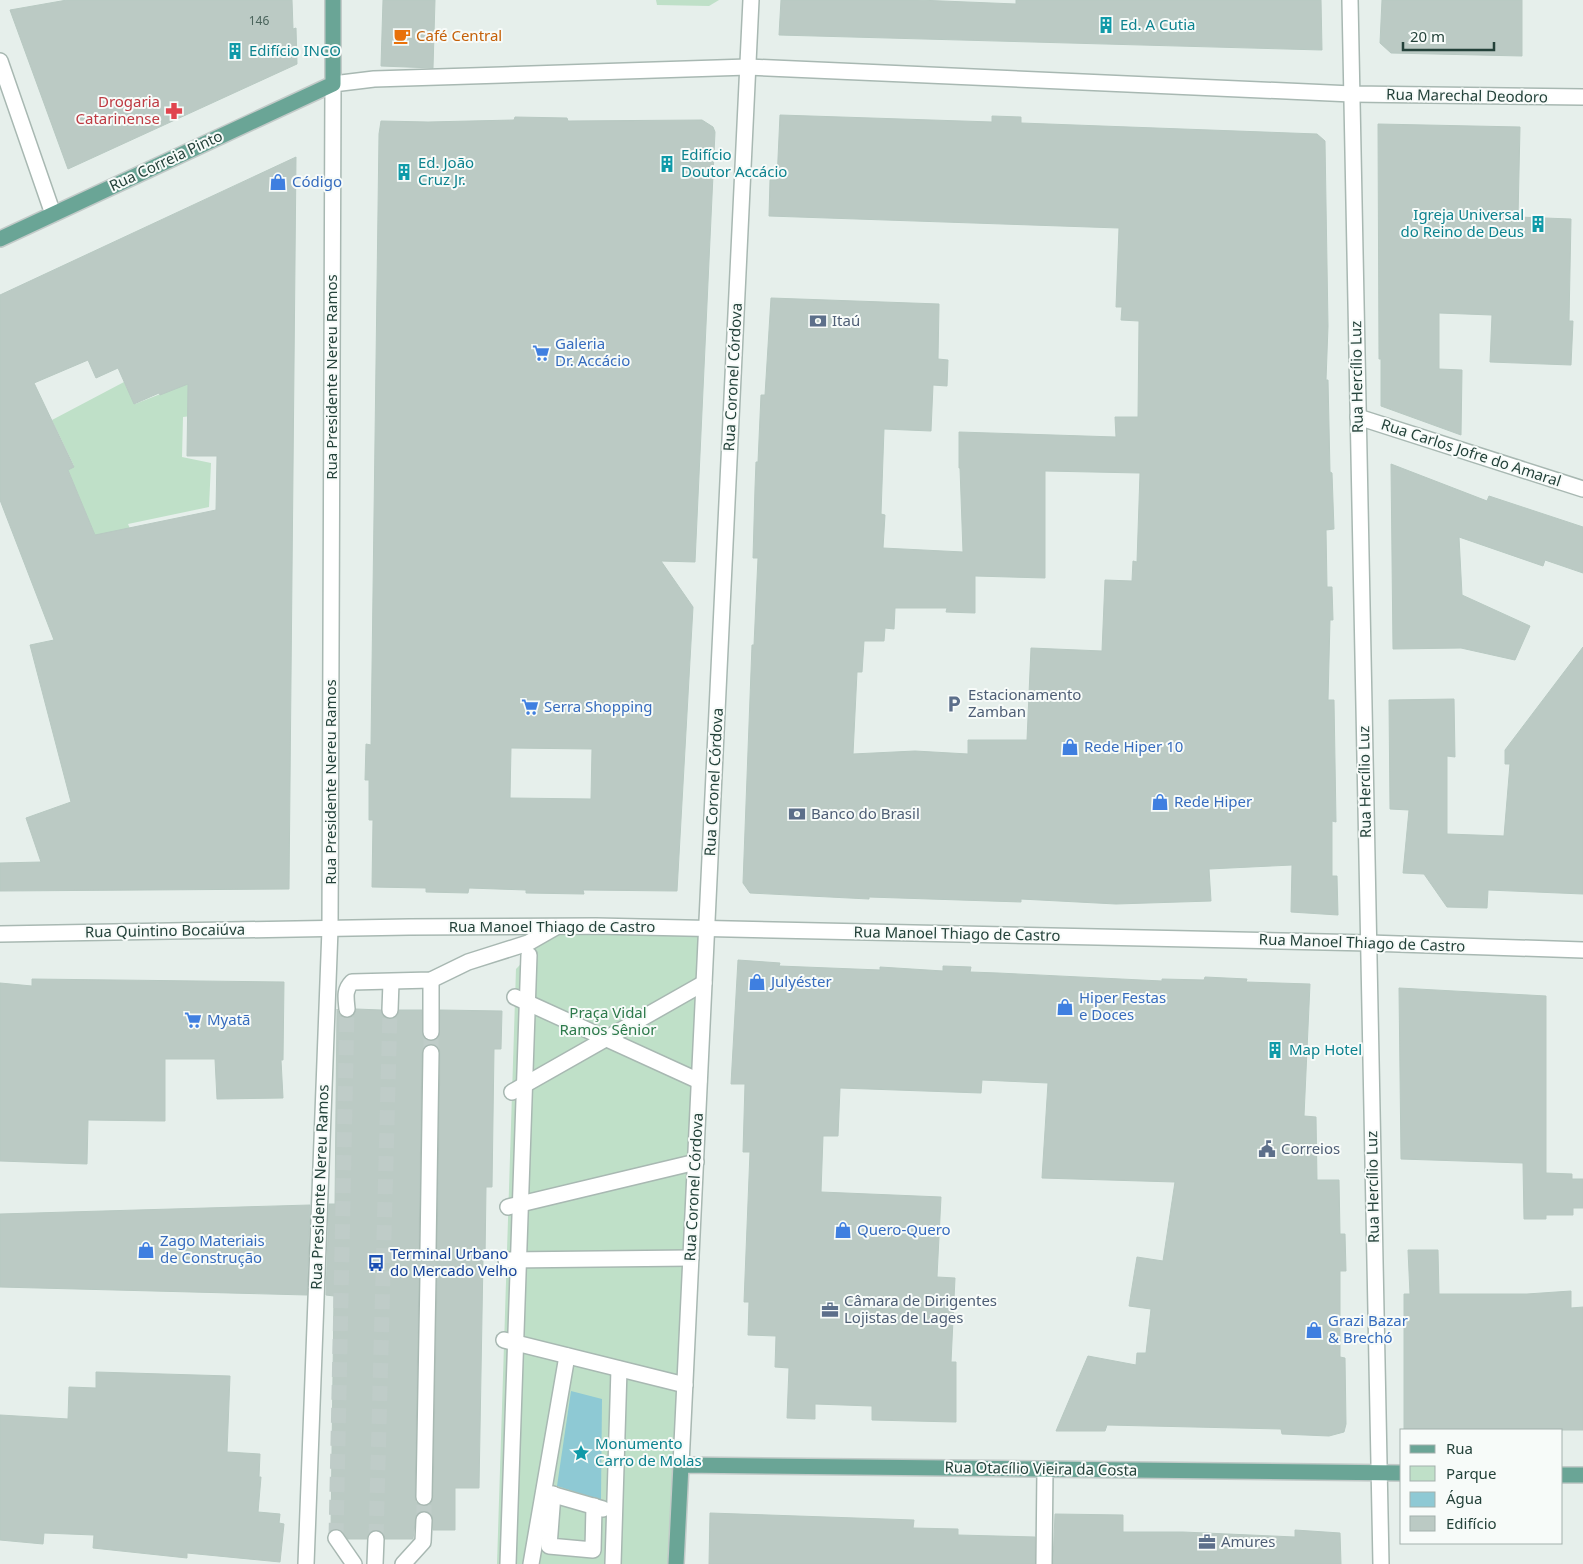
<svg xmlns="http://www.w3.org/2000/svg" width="1583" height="1564" font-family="'Noto Sans',sans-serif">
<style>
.green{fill:#bfe0c8}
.water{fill:#8ec9d4}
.building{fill:#bbcac4;stroke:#b8c9c2;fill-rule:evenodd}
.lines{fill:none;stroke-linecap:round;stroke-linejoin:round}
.minor-tunnel{stroke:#bfccc8;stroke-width:15;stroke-dasharray:15 8;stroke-linecap:butt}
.minor-casing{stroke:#a8b8b2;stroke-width:18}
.major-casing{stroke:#c2cac8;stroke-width:18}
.minor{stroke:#fff;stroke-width:15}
.major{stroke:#6aa596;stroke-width:15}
.labels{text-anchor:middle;stroke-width:4;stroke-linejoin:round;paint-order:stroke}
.number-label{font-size:12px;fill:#4a645c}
.culture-label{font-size:15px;fill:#0d838f;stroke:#f7fbf9;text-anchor:start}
.food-label{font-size:15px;fill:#c56008;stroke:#f7fbf9;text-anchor:start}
.street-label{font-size:15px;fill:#24423a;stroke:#f7fbf9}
.health-label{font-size:15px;fill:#be3a42;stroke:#f7fbf9;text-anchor:end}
.shop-label{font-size:15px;fill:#366cbe;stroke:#f7fbf9;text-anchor:start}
.service-label{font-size:15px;fill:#4e5e75;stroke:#f7fbf9;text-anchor:start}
.park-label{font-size:15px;fill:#2d7a4b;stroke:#f7fbf9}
.transit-label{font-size:15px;fill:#164399;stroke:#f7fbf9;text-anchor:start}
</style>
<rect width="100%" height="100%" fill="#e6efeb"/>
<g class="green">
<polygon points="656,0 719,0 709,6 657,5"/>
<polygon points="206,376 218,413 183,417 182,457 211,463 209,507 128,524 161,600 126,610 68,470 74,466 52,420 124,382 135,404"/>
<polygon points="557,926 707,928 676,1564 497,1564 516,969"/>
</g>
<polygon class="water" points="571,1391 602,1399 601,1500 557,1486"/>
<g class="building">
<polygon points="67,0 292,0 293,29 296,28 297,64 68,169 10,10"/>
<polygon points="383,0 435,0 433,68 381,66"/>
<polygon points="781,0 918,0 1016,4 1016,0 1321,0 1322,50 779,35"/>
<polygon points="1382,0 1522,0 1522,56 1391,53 1380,43"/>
<path d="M780 115 992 122V116L1021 117V123L1317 134 1325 141 1328 326 1326 380H1328L1330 472 1332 473 1334 529 1326 530 1327 587H1332L1333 620H1330L1328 700H1334L1336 822 1332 821V876H1337L1338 915 1291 912 1292 865 1209 869 1211 901 1116 904 1021 899V902L869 897V899L750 893 743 883 752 645H754L758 558H753L755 488 756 462H758L761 395H765L771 298 939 304 938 359 948 360 947 386 933 385 931 431 884 429 881 514 885 515 883 548 963 552 960 468H959V432L1116 437 1115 417H1138L1139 321 1121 320 1122 307H1116L1119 228 769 216 770 180H777ZM1045 471 1140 473 1137 562 1133 561 1132 581 1105 580 1102 651 1031 648 1027 740H968V754L915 751 853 754 857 672H862L864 641H884L885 628 894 629 895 608H947L946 612 975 613V576L1045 578Z"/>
<path d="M515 117 567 118 568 121 702 120 713 127 715 132 695 562 661 561 693 607 677 891 583 890 584 894 526 893V890L469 888 468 893 426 892V888L372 887 373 820H369V780H365L366 744 371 745 379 134 381 121 428 122 514 120ZM511 748 592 749 591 799 510 798Z"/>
<polygon points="1378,124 1520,127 1518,217 1571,219 1569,321 1573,321 1571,365 1490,362 1492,315 1439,313 1439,369 1462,370 1461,435 1381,406 1381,359 1379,359"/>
<path d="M296 157 289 889 0 891V863L41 862 26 818 71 802 30 645 54 640 0 500V295ZM88 360 96 378 118 368 134 404 159 393 160 395 188 384 187 456H217L216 510 95 535 68 470 74 467 34 383Z"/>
<polygon points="1391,464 1487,501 1489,496 1583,527 1583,573 1545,560 1543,566 1459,537 1462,595 1530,626 1515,660 1461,648 1393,649"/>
<polygon points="1583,647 1583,894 1488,890 1487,908 1447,907 1424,874 1403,873 1409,810 1390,809 1389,700 1454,699 1455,757 1447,756 1447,834 1504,836 1510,764 1505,764 1505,750"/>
<polygon points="738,960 780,963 779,966 880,970 880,967 943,971 943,966 971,967 970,972 998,973 1162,981 1162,979 1204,980 1205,977 1247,979 1246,982 1310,984 1304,1116 1316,1117 1317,1180 1339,1180 1340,1234 1345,1234 1346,1271 1340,1271 1340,1357 1345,1358 1346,1424 1344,1432 1329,1436 1282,1434 1281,1429 1107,1425 1105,1431 1056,1431 1088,1356 1136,1365 1137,1353 1146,1353 1151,1309 1129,1306 1137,1257 1163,1261 1175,1182 1042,1178 1048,1083 982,1080 981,1093 840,1088 838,1136 823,1136 821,1192 941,1197 937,1277 955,1278 951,1362 956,1362 956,1422 872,1420 872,1406 815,1404 815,1419 787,1418 789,1368 775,1367 776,1336 748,1335 749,1302 744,1302 750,1152 743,1152 745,1084 731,1084"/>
<polygon points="32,979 284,982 283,1060 281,1060 283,1098 217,1099 215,1059 165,1059 165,1121 88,1120 87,1164 0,1161 0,983 32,986"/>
<polygon points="1399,988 1546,996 1546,1173 1572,1174 1572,1179 1583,1179 1583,1208 1573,1208 1573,1215 1546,1215 1546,1219 1524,1219 1523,1163 1401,1159"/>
<path d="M337 1009 340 1015 347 1018 353 1016 356 1009 381 1010 385 1018 390 1019 398 1015 399 1010H422L423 1036 431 1041 435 1040 439 1036 440 1010 502 1011 501 1049H494L492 1187H486L485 1259H483L479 1488H455V1530H433L432 1516 429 1512 424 1511 416 1515 413 1539H385L381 1531 376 1530 368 1534 367 1539H348L340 1530H331L334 1296 326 1295 329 1204H335ZM432 1044 439 1048 440 1053 437 1250 433 1258 427 1259 420 1255 419 1250 422 1053 426 1045ZM429 1268 436 1272 437 1277 433 1497 429 1505 423 1506 416 1502 415 1497 419 1277 423 1269Z"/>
<polygon points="310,1205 307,1295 0,1287 0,1214"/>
<polygon points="1408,1250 1438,1250 1439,1294 1527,1294 1571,1291 1571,1308 1583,1307 1583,1430 1404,1430 1404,1294 1410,1294"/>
<polygon points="96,1372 230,1376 227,1452 260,1454 259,1477 261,1477 258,1512 280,1514 279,1523 284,1524 280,1562 187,1553 187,1558 93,1548 94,1535 44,1533 43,1544 0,1540 0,1415 68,1419 69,1387 96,1388"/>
<polygon points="710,1513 914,1520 913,1528 958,1529 958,1535 1035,1537 1035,1564 709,1564"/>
<polygon points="1055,1514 1123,1515 1123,1532 1183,1532 1295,1537 1295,1530 1340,1533 1341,1564 1053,1564"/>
</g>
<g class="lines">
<g class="minor-tunnel">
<polyline points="431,1053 431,1032"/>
<polyline points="428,1277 428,1250"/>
<polyline points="424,1520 424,1497"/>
<polyline points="336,1538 347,1009"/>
<polyline points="376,1539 390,1010"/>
</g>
<g class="minor-casing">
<g id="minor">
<polyline points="1350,0 1381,1564"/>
<polyline points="0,61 53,214"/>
<polyline points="1358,417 1583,489"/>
<polyline points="0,934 409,927 596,926 1369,943 1583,950"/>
<polyline points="431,980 431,1032"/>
<polyline points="515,997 699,1081"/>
<path d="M347 1009C346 998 344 990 352 982L431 980 468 962 528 943 556 927"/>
<polyline points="390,1010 391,982"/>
<polyline points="512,1092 704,983"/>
<polyline points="508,1207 696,1162"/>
<polyline points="428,1250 431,1053"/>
<polyline points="506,1260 691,1258"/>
<polyline points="504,1340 685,1385"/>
<polyline points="681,1465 751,0"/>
<polyline points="544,1492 603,1509"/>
<polyline points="553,1494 549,1546 593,1550 594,1506"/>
<polyline points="424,1497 428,1277"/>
<polyline points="336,1538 354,1564"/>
<polyline points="306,1564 330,929 333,84 374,79 748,67 1352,94 1583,97"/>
<polyline points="375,1564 376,1539"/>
<polyline points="403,1564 423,1542 424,1520"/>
<polyline points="508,1564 529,955"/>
<polyline points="531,1564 567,1356"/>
<polyline points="613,1564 619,1369"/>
<polyline points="1044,1564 1045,1469"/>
</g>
</g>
<g class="major-casing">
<g id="major">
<polyline points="0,239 333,84 333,0"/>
<polyline points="1562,1475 1583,1475"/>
<polyline points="676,1564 681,1465 1402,1473"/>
</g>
</g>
<use href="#minor" class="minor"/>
<use href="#major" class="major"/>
</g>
<defs>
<g id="building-bare" transform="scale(1.35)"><path d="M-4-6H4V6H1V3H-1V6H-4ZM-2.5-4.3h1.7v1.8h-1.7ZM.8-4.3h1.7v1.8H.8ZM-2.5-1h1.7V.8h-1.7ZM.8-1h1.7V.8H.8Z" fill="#0f9aa8" stroke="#f7fbf9" stroke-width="2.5" paint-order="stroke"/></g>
<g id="cafe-bare" transform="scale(1.35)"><path d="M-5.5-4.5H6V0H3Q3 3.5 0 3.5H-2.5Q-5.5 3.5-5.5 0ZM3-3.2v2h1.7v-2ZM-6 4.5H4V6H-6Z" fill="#e8710a" stroke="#f7fbf9" stroke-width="2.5" paint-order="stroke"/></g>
<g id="pharmacy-bare" transform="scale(1.35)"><path d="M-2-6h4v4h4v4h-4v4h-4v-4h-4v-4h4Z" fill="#e0444e" stroke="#f7fbf9" stroke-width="2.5" paint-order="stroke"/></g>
<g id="shop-bare" transform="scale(1.35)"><path d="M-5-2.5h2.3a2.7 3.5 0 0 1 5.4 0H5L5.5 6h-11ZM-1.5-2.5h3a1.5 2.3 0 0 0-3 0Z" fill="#3f7fe0" stroke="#f7fbf9" stroke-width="2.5" paint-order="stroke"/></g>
<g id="bank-bare" transform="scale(1.35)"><path d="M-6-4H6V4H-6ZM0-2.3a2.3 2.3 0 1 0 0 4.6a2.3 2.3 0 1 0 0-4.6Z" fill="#5c6f8a" stroke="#f7fbf9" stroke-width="2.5" paint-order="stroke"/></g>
<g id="supermarket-bare" transform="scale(1.35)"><path d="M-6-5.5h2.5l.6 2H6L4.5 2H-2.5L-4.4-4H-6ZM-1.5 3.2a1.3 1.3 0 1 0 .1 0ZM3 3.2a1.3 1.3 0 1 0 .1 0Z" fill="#3f7fe0" stroke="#f7fbf9" stroke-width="2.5" paint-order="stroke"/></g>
<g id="parking-bare" transform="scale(1.35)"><path d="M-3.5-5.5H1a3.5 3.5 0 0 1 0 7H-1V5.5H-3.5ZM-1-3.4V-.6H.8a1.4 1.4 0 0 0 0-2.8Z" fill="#5c6f8a" stroke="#f7fbf9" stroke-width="2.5" paint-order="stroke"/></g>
<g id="civic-bare" transform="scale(1.35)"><path d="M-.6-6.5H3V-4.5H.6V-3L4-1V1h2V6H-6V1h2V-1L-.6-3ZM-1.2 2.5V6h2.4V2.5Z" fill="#5c6f8a" stroke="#f7fbf9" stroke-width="2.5" paint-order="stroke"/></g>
<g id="bus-bare" transform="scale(1.35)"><path d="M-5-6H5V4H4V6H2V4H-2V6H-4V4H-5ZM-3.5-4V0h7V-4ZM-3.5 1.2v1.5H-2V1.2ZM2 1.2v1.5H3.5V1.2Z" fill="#1a4fb4" stroke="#f7fbf9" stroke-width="2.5" paint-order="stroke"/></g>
<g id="office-bare" transform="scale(1.35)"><path d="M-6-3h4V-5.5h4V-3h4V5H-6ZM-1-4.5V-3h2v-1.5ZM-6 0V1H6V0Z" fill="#5c6f8a" stroke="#f7fbf9" stroke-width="2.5" paint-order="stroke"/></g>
<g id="sight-bare" transform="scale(1.35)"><path d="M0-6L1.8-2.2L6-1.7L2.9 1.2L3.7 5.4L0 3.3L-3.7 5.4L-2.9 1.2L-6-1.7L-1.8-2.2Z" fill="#0f9aa8" stroke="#f7fbf9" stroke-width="2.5" paint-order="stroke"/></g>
</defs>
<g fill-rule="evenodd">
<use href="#building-bare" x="1106" y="25"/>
<use href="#cafe-bare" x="402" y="36"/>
<use href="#building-bare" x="235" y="51"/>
<use href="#pharmacy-bare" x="174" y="111"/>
<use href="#building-bare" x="667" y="164"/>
<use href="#building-bare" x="404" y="172"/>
<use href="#shop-bare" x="278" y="182"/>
<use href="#building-bare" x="1538" y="224"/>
<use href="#bank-bare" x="818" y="321"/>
<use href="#supermarket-bare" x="541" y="353"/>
<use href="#parking-bare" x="954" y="704"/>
<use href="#supermarket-bare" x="530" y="707"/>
<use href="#shop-bare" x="1070" y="747"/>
<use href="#shop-bare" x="1160" y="802"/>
<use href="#bank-bare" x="797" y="814"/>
<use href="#shop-bare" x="757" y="982"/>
<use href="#shop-bare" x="1065" y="1007"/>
<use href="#supermarket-bare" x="193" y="1020"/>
<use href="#building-bare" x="1275" y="1050"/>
<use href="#civic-bare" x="1267" y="1149"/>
<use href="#shop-bare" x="843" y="1230"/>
<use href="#shop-bare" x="146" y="1250"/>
<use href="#bus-bare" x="376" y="1263"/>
<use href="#office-bare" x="830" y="1310"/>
<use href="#shop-bare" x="1314" y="1330"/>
<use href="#sight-bare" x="581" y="1453"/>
<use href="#office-bare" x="1207" y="1542"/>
</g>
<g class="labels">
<g class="number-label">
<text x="259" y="25">146</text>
</g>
<g class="culture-label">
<text x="1120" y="30">Ed. A Cutia</text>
<text x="249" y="56">Edifício INCO</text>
<text x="681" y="160">Edifício<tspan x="681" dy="17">Doutor Accácio</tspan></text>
<text x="418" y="168">Ed. João<tspan x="418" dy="17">Cruz Jr.</tspan></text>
<text x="1524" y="220" text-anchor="end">Igreja Universal<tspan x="1524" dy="17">do Reino de Deus</tspan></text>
<text x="1289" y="1055">Map Hotel</text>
<text x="595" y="1449">Monumento<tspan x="595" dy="17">Carro de Molas</tspan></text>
</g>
<g class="food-label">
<text x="416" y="41">Café Central</text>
</g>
<g class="street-label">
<text transform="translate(1467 96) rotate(1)" y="5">Rua Marechal Deodoro</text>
<text transform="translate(166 161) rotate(-25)" y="5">Rua Correia Pinto</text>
<text transform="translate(332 377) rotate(-90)" y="5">Rua Presidente Nereu Ramos</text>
<text transform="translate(733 377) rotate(-87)" y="5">Rua Coronel Córdova</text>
<text transform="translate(1357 377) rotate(-91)" y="5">Rua Hercílio Luz</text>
<text transform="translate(1471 453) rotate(18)" y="5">Rua Carlos Jofre do Amaral</text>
<text transform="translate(331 782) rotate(-90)" y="5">Rua Presidente Nereu Ramos</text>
<text transform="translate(714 782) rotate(-87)" y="5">Rua Coronel Córdova</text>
<text transform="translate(1365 782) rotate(-91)" y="5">Rua Hercílio Luz</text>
<text x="552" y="932">Rua Manoel Thiago de Castro</text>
<text transform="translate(165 931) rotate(-1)" y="5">Rua Quintino Bocaiúva</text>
<text transform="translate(957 934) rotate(1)" y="5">Rua Manoel Thiago de Castro</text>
<text transform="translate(1362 943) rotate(2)" y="5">Rua Manoel Thiago de Castro</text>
<text transform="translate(320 1187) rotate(-88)" y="5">Rua Presidente Nereu Ramos</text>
<text transform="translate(694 1187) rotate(-87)" y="5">Rua Coronel Córdova</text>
<text transform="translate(1373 1187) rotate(-91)" y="5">Rua Hercílio Luz</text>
<text transform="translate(1041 1469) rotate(1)" y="5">Rua Otacílio Vieira da Costa</text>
</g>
<g class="health-label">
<text x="160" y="107">Drogaria<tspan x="160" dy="17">Catarinense</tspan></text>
</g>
<g class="shop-label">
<text x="292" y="187">Código</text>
<text x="555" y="349">Galeria<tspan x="555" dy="17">Dr. Accácio</tspan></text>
<text x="544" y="712">Serra Shopping</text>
<text x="1084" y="752">Rede Hiper 10</text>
<text x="1174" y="807">Rede Hiper</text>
<text x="771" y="987">Julyéster</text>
<text x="1079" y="1003">Hiper Festas<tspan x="1079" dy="17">e Doces</tspan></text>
<text x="207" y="1025">Myatã</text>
<text x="857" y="1235">Quero-Quero</text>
<text x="160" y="1246">Zago Materiais<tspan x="160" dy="17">de Construção</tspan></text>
<text x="1328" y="1326">Grazi Bazar<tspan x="1328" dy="17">&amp; Brechó</tspan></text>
</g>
<g class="service-label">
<text x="832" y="326">Itaú</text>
<text x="968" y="700">Estacionamento<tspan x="968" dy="17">Zamban</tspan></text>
<text x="811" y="819">Banco do Brasil</text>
<text x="1281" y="1154">Correios</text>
<text x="844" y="1306">Câmara de Dirigentes<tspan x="844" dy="17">Lojistas de Lages</tspan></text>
<text x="1221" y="1547">Amures</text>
</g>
<g class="park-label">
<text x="608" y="1018">Praça Vidal<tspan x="608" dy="17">Ramos Sênior</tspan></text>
</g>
<g class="transit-label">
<text x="390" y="1259">Terminal Urbano<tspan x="390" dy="17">do Mercado Velho</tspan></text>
</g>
</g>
<rect x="1400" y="1429" width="162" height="115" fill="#f7fbf9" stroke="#a3b1ad"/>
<rect x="1410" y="1445" width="25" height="8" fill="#6aa596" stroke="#a3b1ad"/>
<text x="1446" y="1454" font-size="15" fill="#24423a">Rua</text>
<rect x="1410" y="1466" width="25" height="15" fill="#bfe0c8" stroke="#a3b1ad"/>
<text x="1446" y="1479" font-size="15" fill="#24423a">Parque</text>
<rect x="1410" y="1492" width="25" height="15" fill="#8ec9d4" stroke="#a3b1ad"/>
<text x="1446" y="1504" font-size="15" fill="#24423a">Água</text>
<rect x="1410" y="1516" width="25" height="15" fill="#bbcac4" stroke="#a3b1ad"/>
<text x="1446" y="1529" font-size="15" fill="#24423a">Edifício</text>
<path d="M1403 42v8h91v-8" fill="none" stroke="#24423a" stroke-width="2.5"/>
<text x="1410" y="42" font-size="15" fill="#24423a" stroke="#f7fbf9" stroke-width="4" paint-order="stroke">20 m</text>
</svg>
